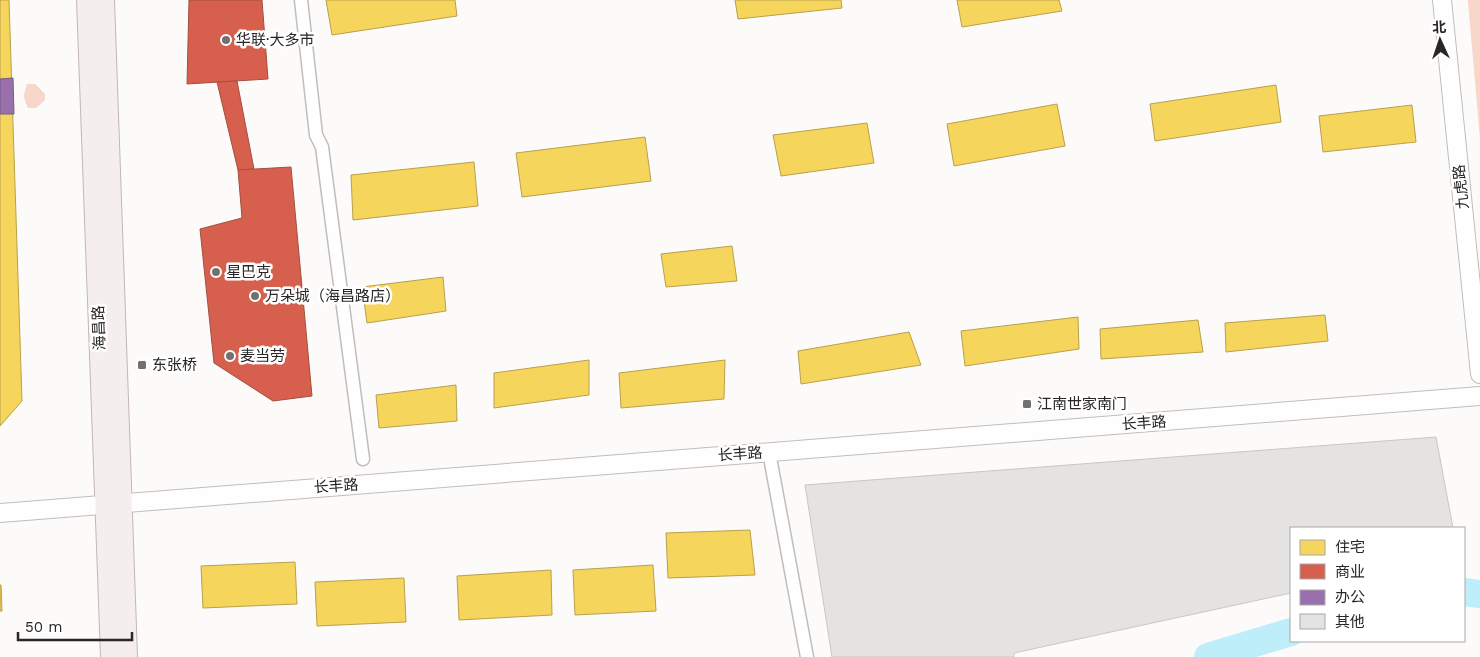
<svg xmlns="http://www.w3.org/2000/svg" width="1480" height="657" font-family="'Work Sans','Noto Sans SC',sans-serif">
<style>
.green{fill:#f9d6ca}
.homes{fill:#f6d55c;stroke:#b8a04c}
.shops{fill:#d6604d;stroke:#a24f41}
.offices{fill:#9970ab;stroke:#775a83}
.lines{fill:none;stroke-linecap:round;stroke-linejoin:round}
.river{stroke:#bdeef9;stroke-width:28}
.building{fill:#e5e2e2;stroke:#c9c6c5}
.street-casing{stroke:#c0bdbc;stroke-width:15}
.secondary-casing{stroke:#c0bdbc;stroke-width:20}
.primary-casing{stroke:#c3b7b4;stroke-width:22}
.street{stroke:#fffefe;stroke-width:12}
.secondary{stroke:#fffefe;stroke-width:18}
.primary{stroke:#f4eeec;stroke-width:20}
.poi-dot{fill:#737170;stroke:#fff;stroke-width:2}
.labels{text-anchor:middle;stroke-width:5;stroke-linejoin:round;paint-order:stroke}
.poi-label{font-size:15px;fill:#292625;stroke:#fff;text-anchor:start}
.street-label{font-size:15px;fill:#292625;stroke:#fff}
</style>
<rect width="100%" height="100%" fill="#fdfbfa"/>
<g class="green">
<polygon points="1468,0 1480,0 1480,139 1468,2"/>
<path d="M27 84H35L45 94V100L36 108H28C23 96 23 97 27 84Z"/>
</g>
<g class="homes">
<polygon points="0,0 9,0 22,401 0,426"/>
<polygon points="326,0 455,0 457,16 332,35"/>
<polygon points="735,0 841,0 842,8 738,19"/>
<polygon points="957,0 1059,0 1062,11 962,27"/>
<polygon points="1276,85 1281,122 1155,141 1150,104"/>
<polygon points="1057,104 1065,146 954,166 947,124"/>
<polygon points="1412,105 1416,142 1323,152 1319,116"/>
<polygon points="867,123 874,163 781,176 773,135"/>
<polygon points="645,137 651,181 522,197 516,153"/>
<polygon points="474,162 478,206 353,220 351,175"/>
<polygon points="732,246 737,281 666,287 661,254"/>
<polygon points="443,277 446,311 367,323 362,287"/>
<polygon points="1325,315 1328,341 1226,352 1225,323"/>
<polygon points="1078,317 1079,349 965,366 961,331"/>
<polygon points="1198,320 1203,352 1101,359 1100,329"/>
<polygon points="909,332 921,365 801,384 798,351"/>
<polygon points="589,360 589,395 494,408 494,373"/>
<polygon points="725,360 724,399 621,408 619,373"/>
<polygon points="456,385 457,421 379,428 376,395"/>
<polygon points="750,530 755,575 668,578 666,533"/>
<polygon points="295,562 297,604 203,608 201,566"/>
<polygon points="653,565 656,611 575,615 573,570"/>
<polygon points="551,570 552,615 459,620 457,576"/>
<polygon points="404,578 406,622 317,626 315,582"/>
<polygon points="0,585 1,585 2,611 0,611"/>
</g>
<g class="shops">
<polygon points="189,0 262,0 268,79 187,84"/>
<polygon points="237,81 254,169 238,170 217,82"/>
<polygon points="291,167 312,396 273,401 214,363 200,229 242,218 238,170"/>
</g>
<polygon class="offices" points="13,78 14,114 0,114 0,79"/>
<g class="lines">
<g class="river">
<polyline points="1464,592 1480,594"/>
<polyline points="1208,657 1291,632"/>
</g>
</g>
<polygon class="building" points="1436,437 1453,528 1291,528 1291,593 1014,653 1014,657 832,657 805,485"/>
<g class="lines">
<g class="street-casing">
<g id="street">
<polyline points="301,0 316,135 322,147 363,459"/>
<polyline points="769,452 807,657"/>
</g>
</g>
<g class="secondary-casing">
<g id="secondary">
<polyline points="1442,0 1480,374"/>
<polyline points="0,513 1480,396"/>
</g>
</g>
<g class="primary-casing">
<g id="primary">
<polyline points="87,0 111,657"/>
<polyline points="104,0 127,657"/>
</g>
</g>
<use href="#street" class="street"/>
<use href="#secondary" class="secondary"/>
<use href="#primary" class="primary"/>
</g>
<g class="poi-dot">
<circle cx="226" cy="40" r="5"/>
<circle cx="216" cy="272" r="5"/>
<circle cx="255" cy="296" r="5"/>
<circle cx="230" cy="356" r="5"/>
<rect x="137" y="360" width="10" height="10" rx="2.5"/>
<rect x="1022" y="399" width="10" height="10" rx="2.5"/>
</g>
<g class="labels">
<g class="poi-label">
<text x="236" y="45">华联·大多市</text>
<text x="226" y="277">星巴克</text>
<text x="265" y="301">万朵城（海昌路店）</text>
<text x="240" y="361">麦当劳</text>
<text x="152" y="370">东张桥</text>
<text x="1037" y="409">江南世家南门</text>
</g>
<g class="street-label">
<text transform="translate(1461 187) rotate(-96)" y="5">九虎路</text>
<text transform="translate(99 328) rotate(-92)" y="5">海昌路</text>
<text transform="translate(1144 423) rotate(-4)" y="5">长丰路</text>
<text transform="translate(740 454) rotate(-4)" y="5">长丰路</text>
<text transform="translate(336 486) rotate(-4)" y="5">长丰路</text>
</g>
</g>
<rect x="1290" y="527" width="175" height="115" fill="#ffffff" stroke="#a9a8a8"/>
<rect x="1300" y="540" width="25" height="15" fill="#f6d55c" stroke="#a9a8a8"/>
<text x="1335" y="552" font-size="15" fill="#292625">住宅</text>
<rect x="1300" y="564" width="25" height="15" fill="#d6604d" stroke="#a9a8a8"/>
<text x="1335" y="577" font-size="15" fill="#292625">商业</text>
<rect x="1300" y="590" width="25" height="15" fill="#9970ab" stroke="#a9a8a8"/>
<text x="1335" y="602" font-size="15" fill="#292625">办公</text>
<rect x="1300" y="614" width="25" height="15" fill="#e5e2e2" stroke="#a9a8a8"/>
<text x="1335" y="627" font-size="15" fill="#292625">其他</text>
<g transform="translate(1440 40) rotate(357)" stroke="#ffffff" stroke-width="4" paint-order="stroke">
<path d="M0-4L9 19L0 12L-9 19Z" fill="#292625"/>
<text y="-8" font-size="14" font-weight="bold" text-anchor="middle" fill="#292625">北</text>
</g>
<path d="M18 632v8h114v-8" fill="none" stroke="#292625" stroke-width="2.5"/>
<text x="25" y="632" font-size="15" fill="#292625" stroke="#ffffff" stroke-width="4" paint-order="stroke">50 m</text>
</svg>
